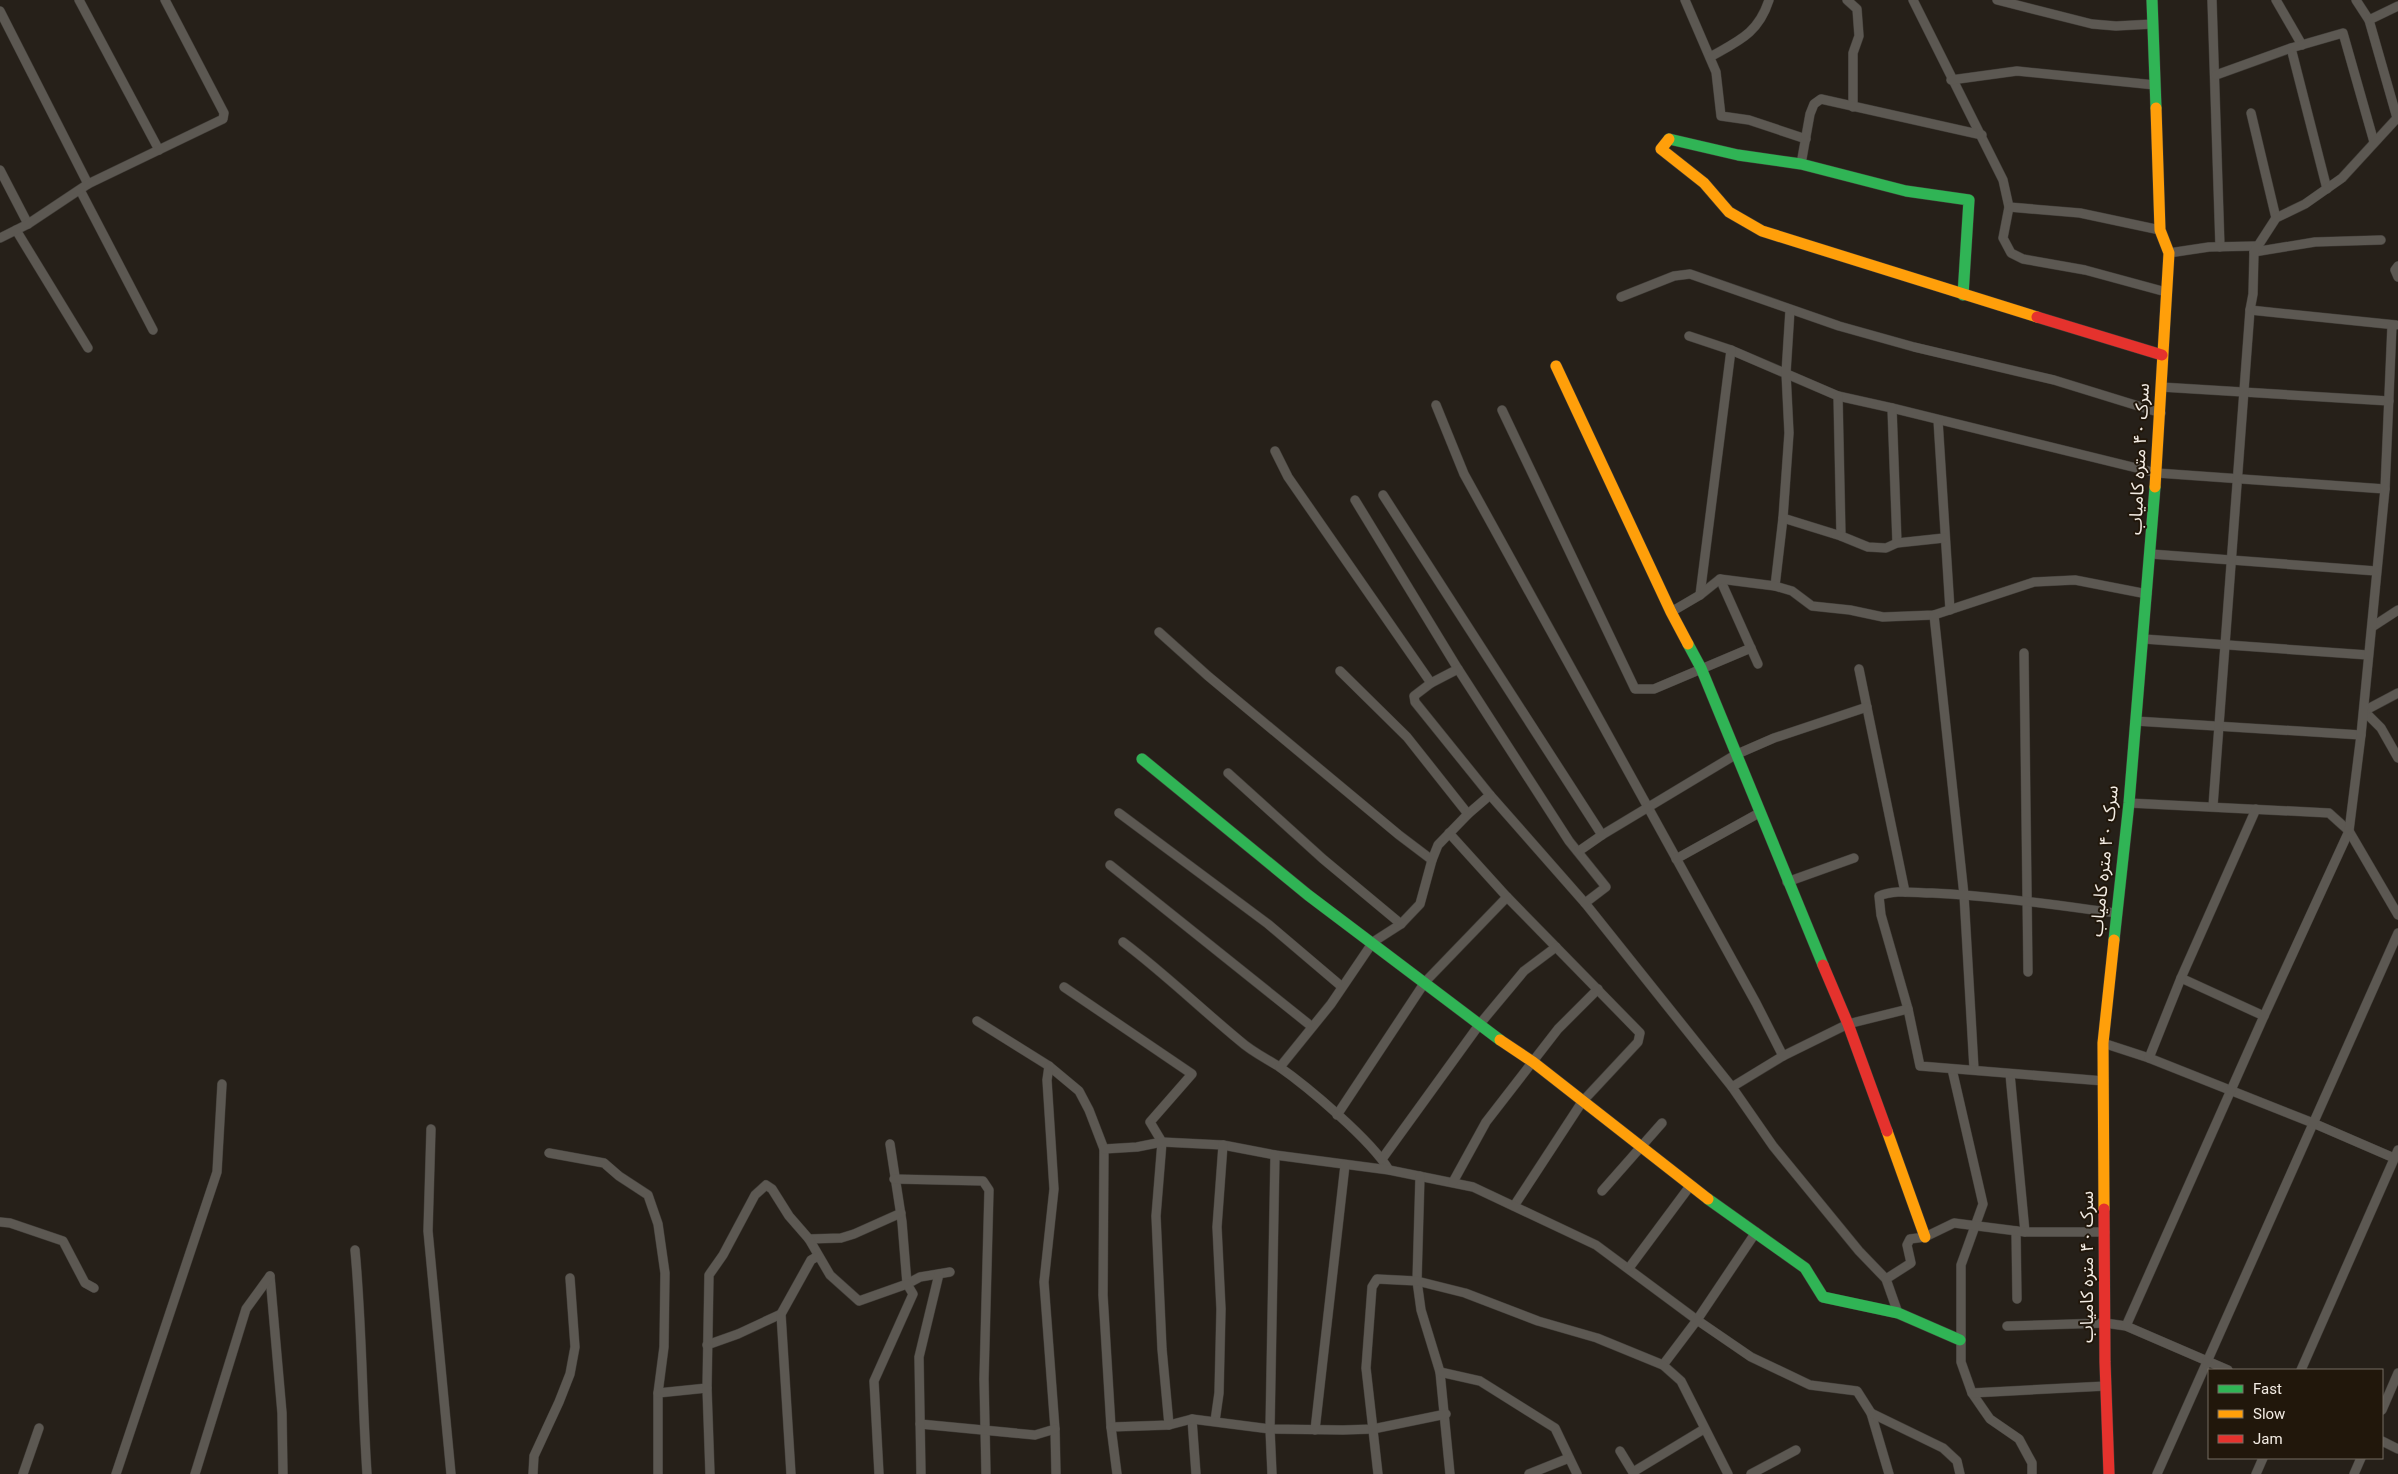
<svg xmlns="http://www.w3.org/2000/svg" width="2398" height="1474" font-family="Roboto,'Noto Sans Arabic',sans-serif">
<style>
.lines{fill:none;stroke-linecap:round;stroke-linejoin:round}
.street-casing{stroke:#3f3b36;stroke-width:10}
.fast-casing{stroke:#3f3b36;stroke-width:12}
.slow-casing{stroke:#3f3b36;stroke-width:12}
.jam-casing{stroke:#3f3b36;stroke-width:12}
.street{stroke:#5c5852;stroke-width:9}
.fast{stroke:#30b455;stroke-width:11}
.slow{stroke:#ff9f0a;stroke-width:11}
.jam{stroke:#e5322d;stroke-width:11}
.labels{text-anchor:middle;stroke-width:4;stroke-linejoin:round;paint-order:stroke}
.street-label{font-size:18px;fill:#f3ece4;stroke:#21170b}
</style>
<rect width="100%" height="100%" fill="#262019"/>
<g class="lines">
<g class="street-casing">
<g id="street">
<polyline points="79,0 159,150"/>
<polyline points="1685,0 1716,72 1721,116 1749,120 1806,139"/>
<polyline points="1847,0 1857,9 1859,36 1853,53 1853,107"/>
<polyline points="1913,0 2003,180 2009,207 2003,238 2011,253 2023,259 2085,270 2166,292"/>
<polyline points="1997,0 2092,24 2116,26 2153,24"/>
<polyline points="2212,0 2220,247"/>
<polyline points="2276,0 2302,45"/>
<polyline points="2356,0 2369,20 2397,118"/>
<polyline points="0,11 88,184"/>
<polyline points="2369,20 2398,6"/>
<polyline points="2291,48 2327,189"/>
<path d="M1710 57C1738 41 1758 34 1769 0"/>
<polyline points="2216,75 2291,48 2343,33 2374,142"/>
<polyline points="1951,80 2017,71 2155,85"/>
<polyline points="2251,113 2276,218"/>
<polyline points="1801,164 1810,114 1814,104 1821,99 1982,135"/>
<polyline points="0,170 28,224"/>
<polyline points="80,190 153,330"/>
<polyline points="2009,207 2080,213 2160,230"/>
<polyline points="16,230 88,348"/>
<polyline points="0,238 28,224 88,184 223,119 224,113 165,0"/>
<polyline points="2254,252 2315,242 2381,240"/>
<polyline points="2169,253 2209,247 2256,246"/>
<polyline points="2398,266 2395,270 2398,277"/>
<polyline points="1621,297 1674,276 1690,274 1839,326 1914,347 2054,380 2161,413"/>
<polyline points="2250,310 2396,325"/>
<polyline points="1689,336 1731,350 1838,396 1892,408 2157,473 2385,489"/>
<polyline points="2161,387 2389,401"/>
<polyline points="1838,396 1841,536"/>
<polyline points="1436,405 1464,474 1756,1003 1783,1056"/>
<polyline points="1892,408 1897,543"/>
<polyline points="1502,410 1635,689 1654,689 1751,648"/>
<polyline points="1938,420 1950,610"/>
<polyline points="1275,451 1288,477 1431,683"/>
<polyline points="1383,495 1602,835"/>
<polyline points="1355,500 1458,669 1569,841 1606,887 1585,903"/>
<polyline points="1783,518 1841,536 1868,547 1886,548 1897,543 1944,538"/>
<polyline points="2151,554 2376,571"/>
<polyline points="1720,579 1758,664"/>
<polyline points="1775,586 1783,518 1789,433 1786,373 1790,310"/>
<polyline points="1700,595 1731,350"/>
<polyline points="1671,612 1700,595 1720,579 1775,586 1792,591 1812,606 1850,610 1883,617 1934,615 2034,582 2075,580 2147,594"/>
<polyline points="1934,615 1964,895 1974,1069"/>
<polyline points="2372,627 2398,610"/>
<polyline points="1159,632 1208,676 1399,835 1432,860"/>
<polyline points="2144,639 2368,655"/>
<polyline points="2024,653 2028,972"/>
<polyline points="1458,669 1431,683 1414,696 1415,702 1490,795 1585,903 1732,1087 1773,1146 1859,1251 1886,1279 1898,1313"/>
<polyline points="1859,669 1905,892"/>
<polyline points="1340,671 1407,737 1468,814"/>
<polyline points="2364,711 2381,728 2398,758"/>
<polyline points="2364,711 2398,693"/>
<polyline points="2135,721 2361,735"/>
<polyline points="1228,773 1323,859 1401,924"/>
<polyline points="2129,803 2329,813 2349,831 2398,915"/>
<polyline points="2213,806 2250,310 2253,294 2254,252 2276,218 2305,204 2342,178 2398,117"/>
<polyline points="1119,813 1268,924 1341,986"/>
<polyline points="1449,833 1507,897 1640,1033 1638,1042 1582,1102 1514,1206"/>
<polyline points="1579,851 1602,835 1735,755 1774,738 1867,707"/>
<polyline points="1676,859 1759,813"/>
<polyline points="1110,865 1311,1026"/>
<polyline points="1787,882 1854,858"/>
<path d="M1123 942C1164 973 1200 1008 1240 1041 1251 1051 1265 1058 1278 1066 1308 1087 1371 1140 1389 1170"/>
<polyline points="2181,978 2264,1016"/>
<polyline points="1064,987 1192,1074 1150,1122 1162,1142 1156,1216 1162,1349 1169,1425"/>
<polyline points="977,1021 1049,1066 1079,1091 1089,1110 1104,1149 1103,1295 1111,1427 1117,1474"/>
<polyline points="2103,1043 2149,1058 2313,1123 2394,1158"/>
<polyline points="2149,1058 2181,978 2256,809"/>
<polyline points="1049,1066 1047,1080 1054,1189 1044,1282 1055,1429 1056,1474"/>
<polyline points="1280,1067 1331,1004 1373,942 1401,924 1420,904 1432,860 1438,845 1468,814 1490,795"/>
<polyline points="1952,1069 1983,1204 1961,1265 1961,1362 1972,1393 1983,1409 1990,1419 2019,1439 2032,1463 2032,1474"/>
<polyline points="2010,1074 2025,1232"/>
<path d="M2104 1081 1920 1066 1908 1009 1881 915 1879 896C1895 889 1915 893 1932 893 1994 896 2055 905 2116 913"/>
<polyline points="1732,1087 1783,1056 1848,1024 1908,1009"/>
<polyline points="1337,1115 1425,982 1507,897"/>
<polyline points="431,1129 428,1231 451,1474"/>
<polyline points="890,1144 902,1222 907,1284 920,1277 950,1272"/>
<polyline points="1104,1149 1137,1147 1162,1142 1223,1145 1275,1155 1389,1170 1473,1187 1596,1245 1697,1320 1751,1357 1810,1385 1857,1391 1871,1413 1889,1474"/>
<polyline points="549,1153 604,1163 619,1176 648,1195 658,1224 665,1273 664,1347 658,1393 658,1474"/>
<polyline points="1382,1159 1479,1025 1524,971 1556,947"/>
<polyline points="1420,1176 1417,1281 1421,1310 1440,1372 1450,1474"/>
<polyline points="894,1179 983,1181 989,1190 984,1379 986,1474"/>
<polyline points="1453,1182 1486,1122 1558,1029 1598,989"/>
<polyline points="1602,1191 1662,1123"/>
<polyline points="0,1222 10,1223 63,1241 85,1283 94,1288"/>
<polyline points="2016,1231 2017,1299"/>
<polyline points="809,1239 841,1238 854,1234 901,1213"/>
<path d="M355 1250C362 1325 362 1399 367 1474"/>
<polyline points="1629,1268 1690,1186"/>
<polyline points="270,1276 282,1413 283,1474"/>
<polyline points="1886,1279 1911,1263 1907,1245 1910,1239 1925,1237 1954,1223 2025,1232 2105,1232"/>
<polyline points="2007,1326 2105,1323 2126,1326 2228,1370"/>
<polyline points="2126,1326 2264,1016 2349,831 2361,735 2385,489 2392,325"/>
<polyline points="707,1345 738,1334 781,1314"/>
<polyline points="1663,1365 1697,1320 1756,1232"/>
<polyline points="2301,1370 2398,1150"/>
<polyline points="1440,1372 1480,1381 1555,1428 1577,1474"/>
<polyline points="658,1393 707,1388"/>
<polyline points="1972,1393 2106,1386"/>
<polyline points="2382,1410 2398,1373"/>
<polyline points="1871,1413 1943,1448 1957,1461 1960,1474"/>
<polyline points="1192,1419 1196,1474"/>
<polyline points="1215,1421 1219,1393 1221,1309 1217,1227 1223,1145"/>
<polyline points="920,1424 1035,1435 1055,1429"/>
<polyline points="1111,1427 1169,1425 1192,1419 1270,1429 1343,1430 1373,1429 1446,1414"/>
<polyline points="1315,1430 1345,1165"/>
<polyline points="2382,1441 2398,1449"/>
<polyline points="1620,1451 1634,1474"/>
<polyline points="1633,1472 1704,1429"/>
<polyline points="23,1474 39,1428"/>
<polyline points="116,1474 217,1172 222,1084"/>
<polyline points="195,1474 246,1309 270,1276"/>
<polyline points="533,1474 534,1456 559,1402 570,1374 575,1347 570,1278"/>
<polyline points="710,1474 707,1388 709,1275 723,1255 755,1195 766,1185 772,1189 789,1216 809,1239 830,1275 859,1301 907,1284 913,1294 874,1381 879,1474"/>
<polyline points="791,1474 781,1314 811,1260 818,1256"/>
<polyline points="921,1474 919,1357 939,1274"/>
<polyline points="1272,1474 1270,1429 1275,1155"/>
<polyline points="1378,1474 1366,1368 1372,1287 1377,1279 1417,1281 1465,1293 1538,1321 1597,1338 1663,1365 1681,1381 1728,1474"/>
<polyline points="1529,1474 1569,1458"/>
<polyline points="1751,1474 1796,1450"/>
<polyline points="2157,1474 2398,933"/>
<polyline points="2256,1474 2263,1458"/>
<polyline points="2354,1474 2361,1458"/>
</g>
</g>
<g class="fast-casing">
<g id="fast">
<polyline points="2152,0 2156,108"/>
<polyline points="1669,139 1738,155 1801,164 1906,191 1969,200 1963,295"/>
<polyline points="1688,644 1701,668 1823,965"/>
<polyline points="1142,759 1308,895 1500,1040"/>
<polyline points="2114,940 2129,803 2155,487"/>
<polyline points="1708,1199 1805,1268 1823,1297 1898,1313 1960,1340"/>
</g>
</g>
<g class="slow-casing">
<g id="slow">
<polyline points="1669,139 1661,149 1704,183 1729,212 1762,231 2037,317"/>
<polyline points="1556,366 1671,612 1688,644"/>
<polyline points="2155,487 2169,253 2160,230 2156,108"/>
<polyline points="1500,1040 1533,1062 1708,1199"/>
<polyline points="1887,1131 1925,1237"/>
<polyline points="2104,1209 2103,1043 2114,940"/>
</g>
</g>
<g class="jam-casing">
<g id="jam">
<polyline points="2037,317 2162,355"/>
<polyline points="1823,965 1848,1024 1887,1131"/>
<polyline points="2104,1209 2105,1362 2109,1474"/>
</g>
</g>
<use href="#street" class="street"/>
<use href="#fast" class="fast"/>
<use href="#slow" class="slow"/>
<use href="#jam" class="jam"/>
</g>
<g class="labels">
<g class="street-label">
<text transform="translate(2139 459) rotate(-87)" y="6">سرک ۴۰ متره کامیاب</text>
<text transform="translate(2104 861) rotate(-84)" y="6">سرک ۴۰ متره کامیاب</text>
<text transform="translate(2087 1267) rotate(-90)" y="6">سرک ۴۰ متره کامیاب</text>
</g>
</g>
<rect x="2208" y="1369" width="175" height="90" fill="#21170b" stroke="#756c62"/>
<rect x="2218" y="1385" width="25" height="8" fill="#30b455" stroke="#756c62"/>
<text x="2253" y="1394" font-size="15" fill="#f3ece4">Fast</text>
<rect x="2218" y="1410" width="25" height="8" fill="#ff9f0a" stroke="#756c62"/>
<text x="2253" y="1419" font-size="15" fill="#f3ece4">Slow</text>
<rect x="2218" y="1435" width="25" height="8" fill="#e5322d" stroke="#756c62"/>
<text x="2253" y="1444" font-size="15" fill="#f3ece4">Jam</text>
</svg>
